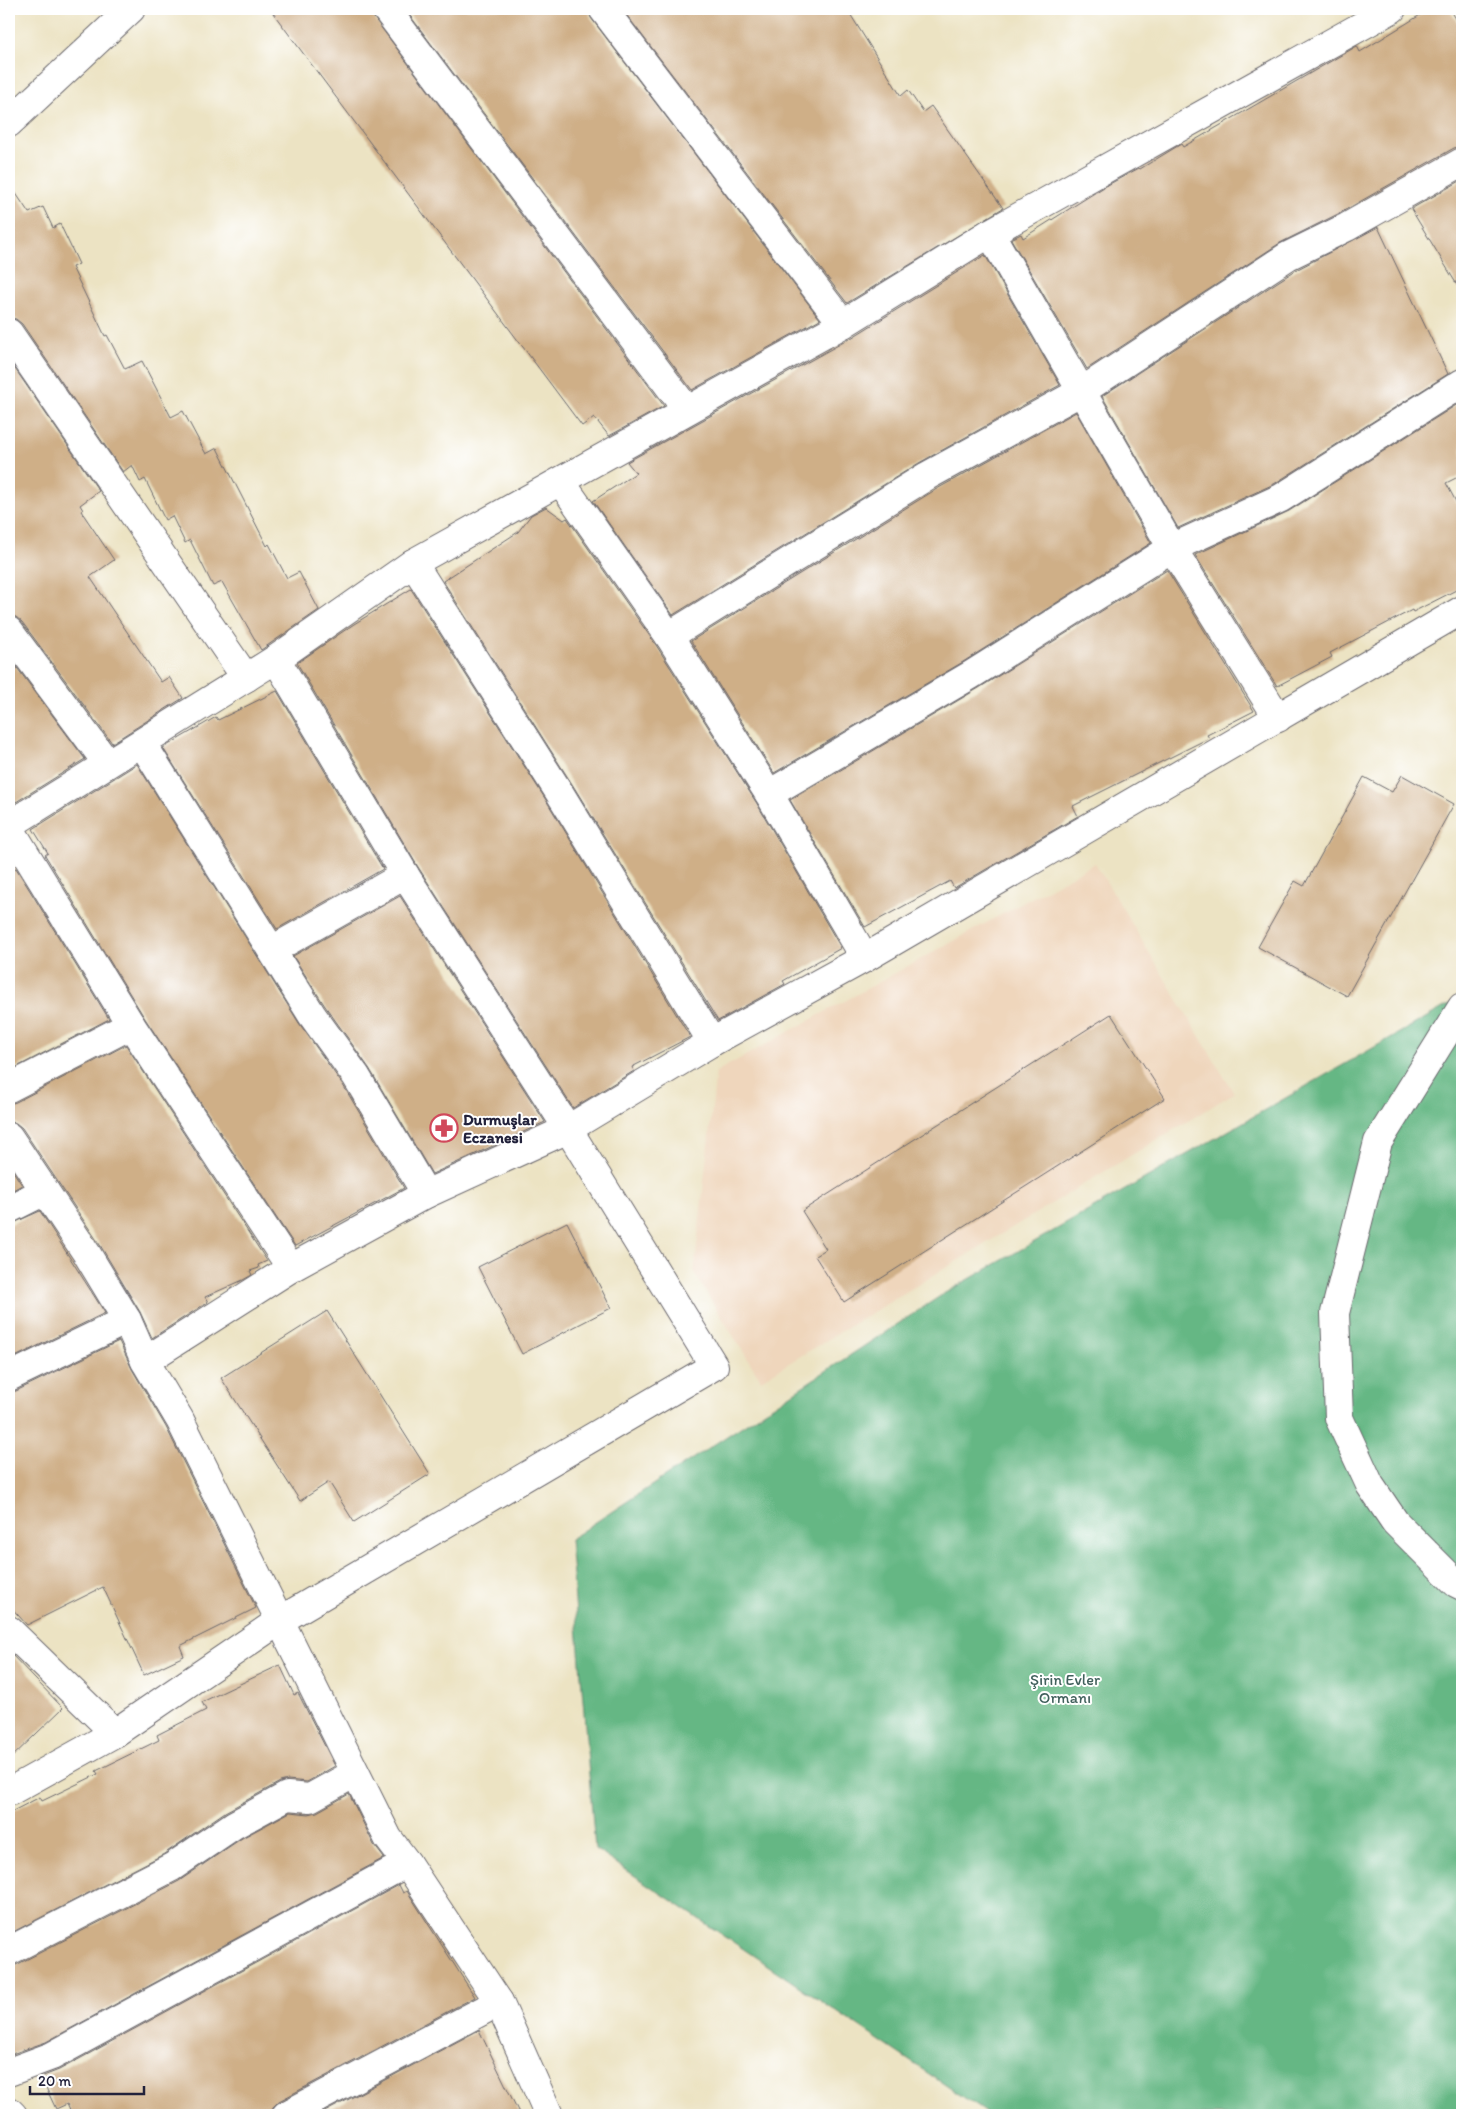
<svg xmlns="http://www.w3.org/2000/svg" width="1471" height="2124" font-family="Itim,sans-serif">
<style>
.built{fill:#efd6bc}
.forest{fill:#65b784;stroke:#446c60}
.building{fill:#cfaf87}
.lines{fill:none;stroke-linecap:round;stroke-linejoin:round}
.minor-casing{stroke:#69666b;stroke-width:30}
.tertiary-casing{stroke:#69666b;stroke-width:30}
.minor{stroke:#fff;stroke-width:28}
.tertiary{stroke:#fff;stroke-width:28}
.labels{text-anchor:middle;stroke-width:4;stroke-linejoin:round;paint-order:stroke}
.poi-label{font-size:16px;font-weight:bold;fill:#22223b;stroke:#fff;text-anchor:start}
.park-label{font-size:16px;fill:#42615d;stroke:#fff}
</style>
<rect width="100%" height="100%" fill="#fff"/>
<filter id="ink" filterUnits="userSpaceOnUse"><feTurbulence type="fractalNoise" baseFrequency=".02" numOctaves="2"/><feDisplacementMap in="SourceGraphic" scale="10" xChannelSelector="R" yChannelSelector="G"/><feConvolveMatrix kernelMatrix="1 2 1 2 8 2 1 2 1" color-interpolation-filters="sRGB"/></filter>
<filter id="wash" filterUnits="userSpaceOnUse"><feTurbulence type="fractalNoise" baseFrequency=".0096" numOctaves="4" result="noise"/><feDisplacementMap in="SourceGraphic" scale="20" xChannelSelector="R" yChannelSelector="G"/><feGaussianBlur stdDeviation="1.12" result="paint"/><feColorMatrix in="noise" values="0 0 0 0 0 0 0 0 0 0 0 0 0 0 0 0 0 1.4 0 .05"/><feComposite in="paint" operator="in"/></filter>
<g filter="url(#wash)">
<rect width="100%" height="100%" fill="#ece3c3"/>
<polygon class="built" points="1095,863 1234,1093 761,1380 694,1273 716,1072"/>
<polygon class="forest" points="1462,997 1462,2115 990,2115 595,1849 570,1539 945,1293"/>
<g id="blocks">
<g class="building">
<polygon points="270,9 371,9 374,18 664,406 609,436 594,417 582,426"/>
<polygon points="405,9 588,9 591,18 820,319 692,390"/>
<polygon points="622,9 847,9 901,96 908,90 923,112 931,106 1003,208 847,303"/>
<polygon points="1430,9 1449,9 1462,30 1462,146 1454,148 1340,213 1280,243 1087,369 1011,239 1021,234 1023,238 1104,187 1139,168 1140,169 1181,144 1183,147 1357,46 1360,52"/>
<polygon points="1462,180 1462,293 1411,209"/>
<polygon points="9,183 29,213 43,207 53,228 60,224 79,264 72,267 105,336 107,335 125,369 142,361 171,417 183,411 206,454 217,448 267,546 269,544 287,578 299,572 319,610 261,650 222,582 213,586 190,540 185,543 172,516 165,520 145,479 140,482 132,465 123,472 22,324 16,319 9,318"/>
<polygon points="1378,227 1448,374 1274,484 1178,528 1102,396 1296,270"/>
<polygon points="985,255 1060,385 919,463 673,615 593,501 636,473 627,462 851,338"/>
<polygon points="9,360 99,491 80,505 83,510 81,511 114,560 90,577 161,682 169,677 183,698 112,743 22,622 16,617 9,616"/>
<polygon points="1461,402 1462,475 1446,483 1462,513 1462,587 1413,612 1412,610 1330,653 1332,657 1277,686 1195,555 1289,511"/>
<polygon points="1076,412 1151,543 963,662 774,773 691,641 935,490"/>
<polygon points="546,507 564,520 567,518 656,645 756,802 841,948 783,981 785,984 718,1021 572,784 443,581 518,532 531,515"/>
<polygon points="1167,570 1254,711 1207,735 1209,738 1073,806 1078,816 954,888 950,881 865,927 790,800 979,688"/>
<polygon points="411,589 546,800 690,1037 632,1067 634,1071 573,1108 418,867 297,663 354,624"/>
<polygon points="9,657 85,759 16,802 9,790"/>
<polygon points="277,691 383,869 277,929 163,748 216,717 218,720"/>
<polygon points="137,764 299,1023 343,1085 404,1188 295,1246 144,1017 45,855 48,853 33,829"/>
<polygon points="1402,775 1454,804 1347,996 1258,947 1295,881 1304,886 1364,777 1392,792"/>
<polygon points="16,868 109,1019 9,1071 9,872"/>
<polygon points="400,896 545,1122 432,1174 369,1068 325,1006 293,956"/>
<polygon points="1111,1014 1165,1098 844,1302 815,1256 826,1249 802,1211"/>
<polygon points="126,1045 267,1261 258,1265 259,1268 250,1271 252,1275 243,1280 205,1297 208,1302 152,1338 140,1312 100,1245 22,1128 16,1123 9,1121 9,1104 16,1102"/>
<polygon points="9,1165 22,1185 9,1192"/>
<polygon points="40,1211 105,1313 9,1360 9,1225"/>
<polygon points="567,1222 611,1308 522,1354 478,1267"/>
<polygon points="327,1311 430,1474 354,1522 329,1482 300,1501 221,1378"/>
<polygon points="119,1341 132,1369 166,1427 256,1608 180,1646 184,1656 144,1675 103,1587 27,1625 9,1605 9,1392 16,1391"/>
<polygon points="9,1652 63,1708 9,1760"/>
<polygon points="280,1665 294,1695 298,1693 335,1766 307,1782 288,1780 280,1782 225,1812 164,1854 9,1934 9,1813 40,1797 42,1801 98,1774 96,1771 159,1740 157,1735 206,1710 202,1702"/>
<polygon points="349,1794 374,1845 384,1858 46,2042 9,2055 9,1967 16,1965 179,1881 242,1838 290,1812 309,1814 317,1812"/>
<polygon points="399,1885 403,1893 407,1891 475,1997 279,2101 273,2107 270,2115 72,2115 67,2104 56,2109 41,2077 59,2070"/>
<polygon points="479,2030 520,2115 319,2115"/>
</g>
</g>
</g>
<g filter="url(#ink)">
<use href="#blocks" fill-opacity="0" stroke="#69666b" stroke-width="1"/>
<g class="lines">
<g class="minor-casing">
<g id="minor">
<polyline points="386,9 687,410"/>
<polyline points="603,9 843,324"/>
<polyline points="9,123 131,9"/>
<polyline points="990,233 1172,548 1278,718"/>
<polyline points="9,333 246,678"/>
<polyline points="561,482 669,636 769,794 865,958"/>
<polyline points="413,563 559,792 712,1042"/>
<polyline points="9,631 107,763"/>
<polyline points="669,636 927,476 1082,391 1288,256 1347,227 1462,162"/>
<polyline points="142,743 312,1015 356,1076 426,1194"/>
<polyline points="769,794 971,675 1172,548 1281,498 1462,383"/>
<polyline points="9,825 276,659 413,563 843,324 990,233 1392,9"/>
<polyline points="9,827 131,1025 291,1268"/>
<polyline points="272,950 405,875"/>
<polyline points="1462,1007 1378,1142 1335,1313 1339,1418 1370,1485 1395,1522 1456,1583 1462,1586"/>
<polyline points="9,1088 131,1025"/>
<polyline points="9,1137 87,1254 127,1320 145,1361 180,1420 388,1838 407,1863 499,2002 549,2115"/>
<polyline points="9,1209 45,1191"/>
<polyline points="145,1361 291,1268 426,1194 568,1129 712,1042 865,958 1462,610"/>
<polyline points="9,1377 127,1320"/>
<polyline points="9,1630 115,1733"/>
<polyline points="9,1792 115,1733 279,1621 714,1366 568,1129 405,875 276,659"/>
<polyline points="9,1951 172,1867 234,1825 287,1796 310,1798 355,1773"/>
<polyline points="9,2072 52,2056 407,1863"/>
<polyline points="286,2115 499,2002"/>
</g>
</g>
<g class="tertiary-casing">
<polyline id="tertiary" points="9,2111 13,2115"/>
</g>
<use href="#minor" class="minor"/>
<use href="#tertiary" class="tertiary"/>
</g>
</g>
<defs>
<g id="pharmacy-ring" transform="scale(1.4375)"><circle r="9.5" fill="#fff" stroke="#d1495b" stroke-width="1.5"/><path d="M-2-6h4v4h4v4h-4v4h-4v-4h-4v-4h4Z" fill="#d1495b"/></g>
</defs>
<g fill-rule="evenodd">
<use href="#pharmacy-ring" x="444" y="1128"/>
</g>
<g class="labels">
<g class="poi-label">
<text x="463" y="1125">Durmuşlar<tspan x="463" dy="18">Eczanesi</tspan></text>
</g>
<g class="park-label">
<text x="1065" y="1685">Şirin Evler<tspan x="1065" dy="18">Ormanı</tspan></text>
</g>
</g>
<rect width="1471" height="2124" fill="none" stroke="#fff" stroke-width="30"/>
<path d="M30 2086v8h114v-8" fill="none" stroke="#22223b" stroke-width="2.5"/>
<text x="38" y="2086" font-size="15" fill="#22223b" stroke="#ffffff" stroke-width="4" paint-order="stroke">20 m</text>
</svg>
